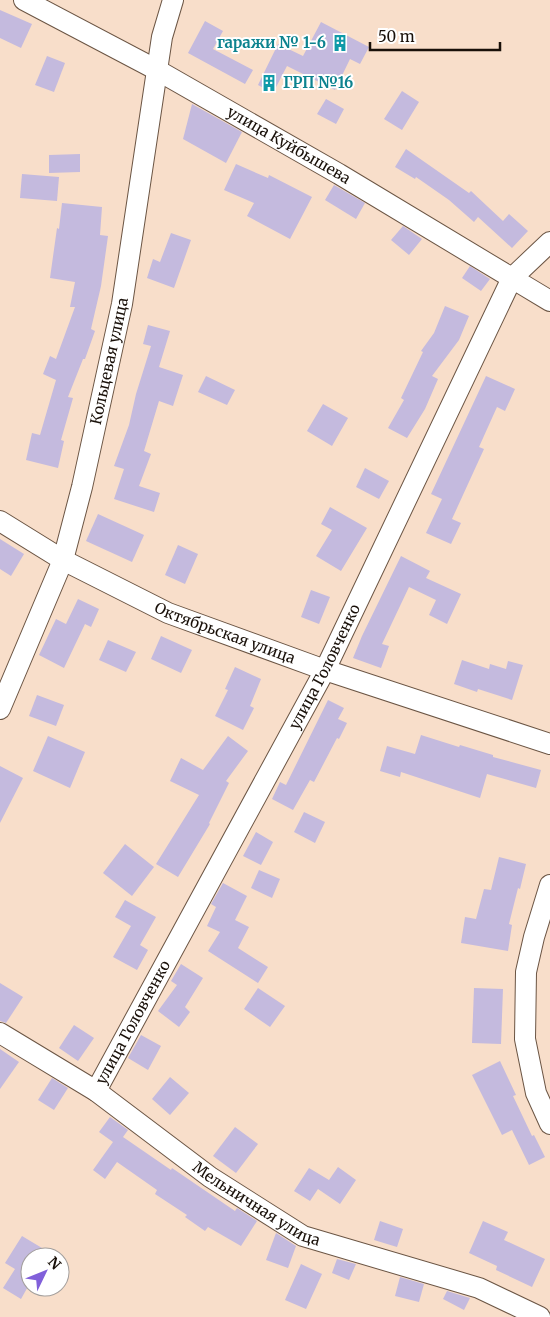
<svg xmlns="http://www.w3.org/2000/svg" width="550" height="1317" font-family="Merriweather,serif">
<style>
.building{fill:#c4bade}
.lines{fill:none;stroke-linecap:round;stroke-linejoin:round}
.minor-casing{stroke:#6b5544;stroke-width:22}
.minor{stroke:#fff;stroke-width:20}
.labels{text-anchor:middle;stroke-width:4;stroke-linejoin:round;paint-order:stroke}
.culture-label{font-size:15px;font-weight:bold;fill:#0d838f;stroke:#fff;text-anchor:end}
.street-label{font-size:15px;fill:#191009;stroke:#fff}
</style>
<rect width="100%" height="100%" fill="#f8deca"/>
<g class="building">
<polygon points="0,10 32,24 21,48 0,38"/>
<polygon points="205,21 223,31 213,49 253,70 245,84 188,53"/>
<polygon points="321,22 369,47 360,64 350,59 335,90 287,66 273,93 258,85 278,44 303,56"/>
<polygon points="47,56 65,63 54,92 35,85"/>
<polygon points="402,91 419,102 402,130 384,119"/>
<polygon points="326,99 344,109 336,124 317,114"/>
<polygon points="192,104 242,132 226,163 183,139"/>
<polygon points="406,149 469,193 471,191 503,221 509,214 528,231 512,248 478,217 474,222 449,200 416,177 415,179 395,167"/>
<polygon points="80,154 80,172 49,173 49,155"/>
<polygon points="236,164 268,178 269,175 312,197 290,239 247,216 254,203 224,190"/>
<polygon points="22,174 59,177 57,201 20,198"/>
<polygon points="334,185 365,203 356,219 325,200"/>
<polygon points="62,203 102,207 100,235 108,236 101,286 91,329 95,331 85,359 83,359 68,397 73,398 61,440 64,441 58,468 26,460 32,433 40,435 56,380 43,374 50,356 56,359 75,307 70,307 75,282 50,278 57,228 59,229"/>
<polygon points="403,226 422,239 409,255 391,240"/>
<polygon points="171,233 191,240 174,288 147,278 153,259 160,262"/>
<polygon points="470,266 490,279 481,291 462,278"/>
<polygon points="445,306 469,316 459,340 432,376 438,379 425,409 407,438 388,428 404,400 401,398 423,352 421,351 434,333"/>
<polygon points="148,325 170,331 159,367 183,375 173,406 159,401 144,451 151,454 139,486 160,493 154,512 114,499 124,469 114,466 129,425 136,394 151,346 143,344"/>
<polygon points="206,376 235,390 227,405 198,392"/>
<polygon points="486,376 515,389 505,411 497,407 479,447 484,449 452,519 461,523 451,544 426,533 442,499 431,494"/>
<polygon points="323,404 348,418 332,446 307,431"/>
<polygon points="365,468 389,481 379,499 356,487"/>
<polygon points="330,507 367,528 341,571 316,556 332,530 321,524"/>
<polygon points="98,514 144,535 132,562 86,541"/>
<polygon points="0,539 24,554 11,576 0,569"/>
<polygon points="178,545 198,554 185,584 165,575"/>
<polygon points="401,556 430,571 426,578 461,594 447,624 429,615 436,600 409,587 382,644 389,646 381,668 353,658 362,636"/>
<polygon points="311,590 330,597 319,624 301,617"/>
<polygon points="78,599 99,609 91,627 85,624 64,668 39,655 56,619 66,624"/>
<polygon points="161,636 192,650 181,673 151,659"/>
<polygon points="108,640 136,652 126,672 99,660"/>
<polygon points="462,660 489,669 490,664 506,669 508,661 523,665 512,700 478,689 477,692 454,684"/>
<polygon points="235,667 261,679 250,706 254,708 243,730 215,716 228,690 225,689"/>
<polygon points="37,695 64,705 56,726 29,716"/>
<polygon points="328,700 344,708 338,719 347,723 339,739 337,738 314,782 310,780 293,810 272,799 280,782 286,785"/>
<polygon points="421,735 459,747 460,745 493,755 493,757 541,770 536,788 487,774 480,798 401,772 400,777 380,771 387,746 415,754"/>
<polygon points="48,736 85,752 70,788 33,771"/>
<polygon points="228,736 248,751 226,781 229,783 209,823 210,824 178,877 156,864 199,795 170,781 181,758 203,770"/>
<polygon points="0,766 23,778 0,823"/>
<polygon points="304,812 325,822 315,843 294,832"/>
<polygon points="256,832 273,842 261,865 243,856"/>
<polygon points="125,844 154,867 132,896 103,873"/>
<polygon points="499,857 526,864 520,889 518,888 509,924 512,925 508,951 461,943 465,917 476,919 484,889 491,890"/>
<polygon points="259,870 280,879 272,898 251,888"/>
<polygon points="223,883 247,896 235,920 249,927 238,948 268,967 258,983 208,951 220,932 207,926 216,907 211,904"/>
<polygon points="125,900 156,917 140,945 148,950 137,970 113,957 131,926 115,917"/>
<polygon points="181,964 203,978 185,1007 190,1012 179,1027 158,1011 177,985 171,981"/>
<polygon points="0,983 23,997 6,1023 0,1021"/>
<polygon points="258,988 285,1006 270,1027 244,1009"/>
<polygon points="474,988 503,989 501,1044 472,1043"/>
<polygon points="74,1025 94,1038 78,1061 59,1048"/>
<polygon points="141,1035 161,1046 148,1070 128,1058"/>
<polygon points="0,1049 19,1062 0,1089"/>
<polygon points="500,1061 516,1095 513,1096 532,1136 534,1135 545,1157 529,1165 512,1130 502,1135 472,1075"/>
<polygon points="170,1077 189,1093 170,1115 152,1099"/>
<polygon points="52,1078 68,1088 54,1110 38,1100"/>
<polygon points="110,1117 128,1130 123,1137 171,1170 172,1168 235,1211 237,1208 257,1221 241,1246 208,1227 205,1231 185,1217 187,1215 155,1194 157,1190 117,1162 105,1179 93,1170 113,1142 99,1132"/>
<polygon points="235,1127 258,1144 236,1173 213,1156"/>
<polygon points="338,1167 356,1180 340,1204 318,1189 310,1201 294,1191 309,1168 329,1180"/>
<polygon points="380,1221 403,1229 397,1247 374,1240"/>
<polygon points="483,1221 508,1232 504,1240 545,1259 532,1287 496,1270 497,1266 469,1253"/>
<polygon points="276,1233 296,1246 288,1268 266,1260"/>
<polygon points="22,1236 57,1257 30,1257 30,1283 21,1299 3,1288 15,1269 5,1263"/>
<polygon points="337,1259 356,1264 349,1280 332,1273"/>
<polygon points="301,1264 322,1274 306,1309 285,1300"/>
<polygon points="400,1277 424,1284 419,1302 395,1296"/>
<polygon points="447,1291 470,1298 464,1310 443,1299"/>
</g>
<g class="lines">
<g class="minor-casing">
<g id="minor">
<path id="s1" d="M24 0 157 70 339 174 550 301"/>
<path id="s2" d="M0 521 63 560 168 613 325 670 550 744"/>
<path id="s3" d="M0 709 63 560 82 487 122 304 162 37 173 0"/>
<polyline points="550,885 534,937 526,972 525,1039 536,1093 550,1124"/>
<path id="s4" d="M0 1033 96 1091 210 1177 303 1236 479 1288 540 1317"/>
<path id="s5" d="M96 1091 325 670 512 278 550 242"/>
</g>
</g>
<use href="#minor" class="minor"/>
</g>
<defs>
<g id="building-bare" transform="scale(1.35)"><path d="M-4-6H4V6H1V3H-1V6H-4ZM-2.5-4.3h1.7v1.8h-1.7ZM.8-4.3h1.7v1.8H.8ZM-2.5-1h1.7V.8h-1.7ZM.8-1h1.7V.8H.8Z" fill="#0f9aa8" stroke="#fff" stroke-width="2.5" paint-order="stroke"/></g>
</defs>
<g fill-rule="evenodd">
<use href="#building-bare" x="340" y="43"/>
<use href="#building-bare" x="269" y="83"/>
</g>
<g class="labels">
<g class="culture-label">
<text x="326" y="48">гаражи № 1-6</text>
<text x="283" y="88" text-anchor="start">ГРП №16</text>
</g>
<g class="street-label">
<text dy="5" stroke="none"><textPath href="#s1" startOffset="302">улица Куйбышева</textPath></text>
<text dy="5" stroke="none"><textPath href="#s3" startOffset="366">Кольцевая улица</textPath></text>
<text dy="5" stroke="none"><textPath href="#s2" startOffset="252">Октябрьская улица</textPath></text>
<text dy="5" stroke="none"><textPath href="#s5" startOffset="482">улица Головченко</textPath></text>
<text dy="5" stroke="none"><textPath href="#s5" startOffset="78">улица Головченко</textPath></text>
<text dy="5" stroke="none"><textPath href="#s4" startOffset="309">Мельничная улица</textPath></text>
</g>
</g>
<g transform="translate(45 1272) rotate(47)"><circle r="24" fill="#ffffff" stroke="#a39f9d"/>
<path d="M0-4L9 19L0 12L-9 19Z" fill="#8160da"/>
<text y="-8" font-size="14" font-weight="bold" text-anchor="middle" fill="#191009">N</text>
</g>
<path d="M370 42v8h130v-8" fill="none" stroke="#191009" stroke-width="2.5"/>
<text x="378" y="42" font-size="15" fill="#191009" stroke="#ffffff" stroke-width="4" paint-order="stroke">50 m</text>
</svg>
